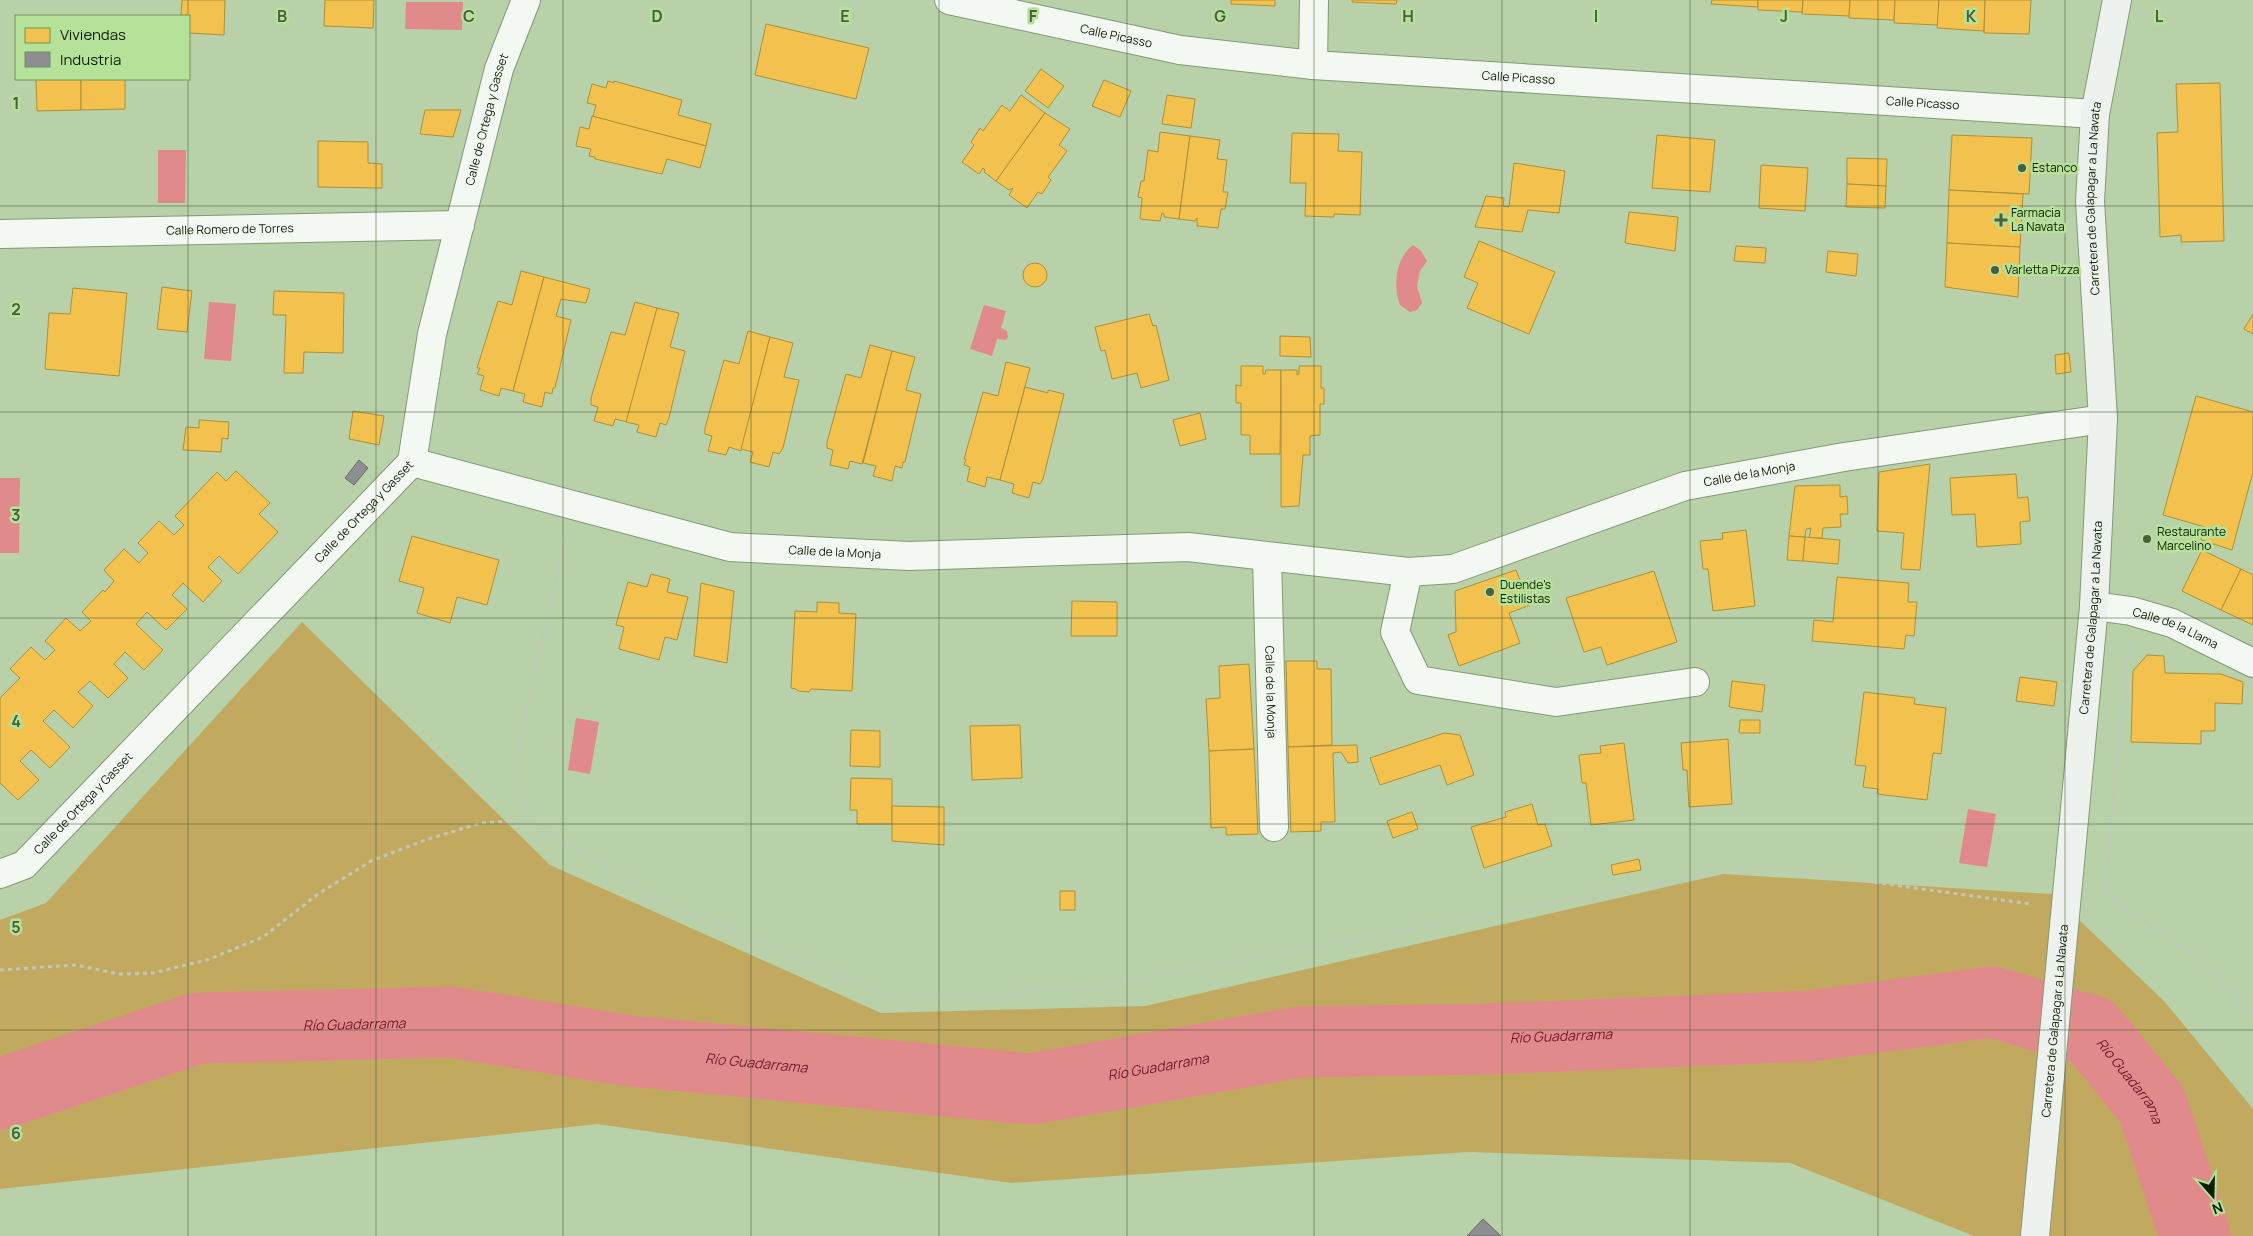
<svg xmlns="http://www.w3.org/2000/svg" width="2253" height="1236" font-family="Manrope,sans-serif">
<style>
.forest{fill:#c1aa5f}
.water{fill:#e18a8c}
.homes{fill:#f2c14e;stroke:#ae9038}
.industry{fill:#8d8d92;stroke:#676c67}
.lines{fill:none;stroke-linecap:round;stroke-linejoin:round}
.river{stroke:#e18a8c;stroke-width:71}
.street-casing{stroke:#859879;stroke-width:30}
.secondary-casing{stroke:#859879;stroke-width:30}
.path{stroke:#c0c8bb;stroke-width:3;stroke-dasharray:4 4;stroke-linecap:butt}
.street{stroke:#f4f8f2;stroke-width:28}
.secondary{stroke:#edf2ee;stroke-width:28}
.grid{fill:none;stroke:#4a5d3d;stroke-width:1;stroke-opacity:0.55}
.poi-dot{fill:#4a5d3d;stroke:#b5e199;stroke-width:2}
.labels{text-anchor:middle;stroke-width:5;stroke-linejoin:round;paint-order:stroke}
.street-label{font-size:12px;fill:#0e1e03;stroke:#b5e199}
.poi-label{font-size:12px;fill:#0e1e03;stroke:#b5e199;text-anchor:start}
.water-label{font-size:14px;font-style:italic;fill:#6f1a2c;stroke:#b5e199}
.grid-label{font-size:16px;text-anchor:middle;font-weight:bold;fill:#4a5d3d;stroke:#b5e199;stroke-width:5;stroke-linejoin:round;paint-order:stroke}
</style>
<rect width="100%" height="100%" fill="#b8d1a9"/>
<polygon class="forest" points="302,622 550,865 881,1013 1145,1006 1723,874 2052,894 2165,1002 2253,1109 2253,1236 1974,1236 1790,1163 1468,1152 1011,1183 597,1124 0,1189 0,920 46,903"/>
<g class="water">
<polygon points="406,2 463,2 462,30 405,29"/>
<polygon points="158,150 186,150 185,203 158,203"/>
<path d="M1413 245 1421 251 1427 261 1420 271 1417 286 1422 303 1417 310 1410 312 1400 305C1393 286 1395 259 1413 245Z"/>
<polygon points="209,302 236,304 231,361 204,359"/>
<polygon points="984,305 1006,311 1001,328 1007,331 1008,337 1005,340 997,339 992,356 970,349"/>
<polygon points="0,478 20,478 19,553 0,553"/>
<polygon points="576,718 599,722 590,774 568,770"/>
<polygon points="1968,809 1996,814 1987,867 1959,863"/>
</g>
<g class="homes">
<polygon points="182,0 225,0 224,35 189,33 189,16 181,16"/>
<polygon points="325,0 374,0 373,28 324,26"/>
<polygon points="1231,0 1275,0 1275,6 1231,4"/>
<polygon points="1352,0 1397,0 1397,1 1396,4 1352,2"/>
<polygon points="1712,0 1758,0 1758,7 1711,4"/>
<polygon points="1758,0 1803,0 1802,12 1758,10"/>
<polygon points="1803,0 1850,0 1849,16 1802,14"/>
<polygon points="1850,0 1895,0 1894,20 1849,18"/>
<polygon points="1895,0 1939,0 1938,25 1894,23"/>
<polygon points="1939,0 1985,0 1984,31 1937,28"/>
<polygon points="1985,0 2031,0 2029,34 1984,33"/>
<polygon points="766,24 869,48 856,99 755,75"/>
<polygon points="1041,69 1064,86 1048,108 1025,91"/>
<polygon points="36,79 81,79 81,110 37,111"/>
<polygon points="81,79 125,79 125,109 81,110"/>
<polygon points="1104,80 1131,91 1120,117 1092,106"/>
<polygon points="608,81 614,83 614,81 682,100 678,115 711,124 706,146 593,117 596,105 587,103 592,84 606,88"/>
<polygon points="2220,83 2224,241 2181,242 2181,235 2160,237 2157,133 2178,132 2176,84"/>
<polygon points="1021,95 1045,113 996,181 984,172 985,170 983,168 979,174 962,162 974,145 971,142 980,128 983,131 1002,105 1010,111"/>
<polygon points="1167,95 1195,99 1191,128 1162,124"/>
<polygon points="425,110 461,110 453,137 420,134"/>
<polygon points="1045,113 1070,129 1059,145 1067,151 1048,177 1051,180 1042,194 1038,192 1027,208 1009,195 1013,188 1009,190 996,181"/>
<polygon points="592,116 706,146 700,168 667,159 662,174 595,159 595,157 589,156 591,149 576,146 580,127 589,129"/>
<polygon points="1160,132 1190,136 1179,219 1164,217 1164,214 1162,213 1160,221 1140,219 1142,198 1138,197 1141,181 1144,181 1148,150 1158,152"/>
<polygon points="1292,133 1339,134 1338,151 1362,152 1360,215 1334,214 1334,217 1305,216 1306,183 1290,183"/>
<polygon points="1657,135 1715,140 1710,192 1652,188"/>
<polygon points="1952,135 2032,138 2029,194 1949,190"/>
<polygon points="1190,136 1220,140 1217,159 1227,160 1223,192 1228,192 1225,209 1221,209 1218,228 1197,226 1197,218 1195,221 1179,219"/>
<polygon points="318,141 368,142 368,163 382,164 382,188 318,187"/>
<polygon points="1847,158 1887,159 1886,186 1847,184"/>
<polygon points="1514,163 1565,171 1559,213 1528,210 1522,232 1475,227 1486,196 1504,198 1503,206 1509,207"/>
<polygon points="1761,165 1808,168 1805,211 1759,208"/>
<polygon points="1847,184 1886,186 1885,208 1846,207"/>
<polygon points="1949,190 2023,194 2020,247 1947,243"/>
<polygon points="1629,212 1678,217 1675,251 1625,243"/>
<polygon points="1479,241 1555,272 1529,334 1467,308 1478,283 1464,277"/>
<polygon points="1947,243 2020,247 2018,297 1945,287"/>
<polygon points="1736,246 1766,248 1765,263 1734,261"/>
<polygon points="1828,251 1858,254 1856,276 1826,272"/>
<circle cx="1035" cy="275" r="12"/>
<polygon points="521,271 544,277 513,391 501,388 499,396 480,390 484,376 477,374 480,368 477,368 498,301 512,305"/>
<polygon points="544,277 590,289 586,303 561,299 556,316 571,320 555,388 553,388 552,394 545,392 542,407 523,402 525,394 513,391"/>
<polygon points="162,287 192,291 187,332 157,329"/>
<polygon points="73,288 127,293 119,376 45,369 49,313 70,314"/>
<polygon points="274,291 344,293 343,353 304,352 303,373 284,373 286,315 273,315"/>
<polygon points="635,302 657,308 627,422 615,419 613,426 594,421 598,407 591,405 591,398 611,332 625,335"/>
<polygon points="657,308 679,313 670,347 685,351 669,418 666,425 660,423 656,437 637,432 639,425 626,422"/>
<polygon points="1149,314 1153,326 1156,325 1169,380 1141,388 1137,373 1112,379 1105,350 1101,351 1095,327"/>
<polygon points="2253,314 2253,334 2244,329"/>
<polygon points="748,331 770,337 741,451 729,447 726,455 708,451 712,436 705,434 705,428 724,360 739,364"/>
<polygon points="1280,336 1310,337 1311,357 1280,356"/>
<polygon points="770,337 793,343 784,377 799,380 783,448 779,454 773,452 769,467 750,462 753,452 741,449"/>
<polygon points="870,345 892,351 862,464 850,461 848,469 830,465 833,450 827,448 827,442 846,374 861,378"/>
<polygon points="892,351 915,357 906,390 921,394 905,462 903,462 902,468 895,466 892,481 873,476 876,466 863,463"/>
<polygon points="2069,353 2071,372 2056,374 2055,355"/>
<polygon points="1006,362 1030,368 1000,480 987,477 985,487 967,481 970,467 964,465 966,459 964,459 983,392 998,396"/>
<polygon points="1241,366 1263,366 1263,374 1265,374 1266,370 1281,370 1280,454 1250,454 1250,435 1241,435 1241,403 1236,403 1236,385 1241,386"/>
<polygon points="1299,366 1321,366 1321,388 1324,388 1324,404 1320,404 1320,435 1310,436 1310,455 1303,455 1299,506 1281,507 1281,370 1297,370 1297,375 1299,374"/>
<polygon points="1025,387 1048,393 1048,390 1064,394 1043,479 1040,484 1033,482 1029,498 1012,493 1014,484 1000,480"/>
<polygon points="2196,396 2253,412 2253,472 2232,550 2201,540 2205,527 2163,515"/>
<polygon points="353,411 384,416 379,445 349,439"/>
<polygon points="1200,413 1206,439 1180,446 1173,420"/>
<polygon points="199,420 229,422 228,439 222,438 221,452 183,450 186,427 199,428"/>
<polygon points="1930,464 1920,570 1901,569 1904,533 1877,531 1879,472"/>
<polygon points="236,471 270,503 259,514 278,532 238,574 219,556 208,567 222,581 203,602 183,583 172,595 187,609 166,630 147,612 136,624 163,650 144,670 125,652 114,664 128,678 108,698 90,681 78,692 93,706 73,728 54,710 43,721 70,747 50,768 31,750 20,761 39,780 18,800 0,783 0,698 20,678 10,669 31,647 45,660 55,650 45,641 66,618 80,631 91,621 82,612 103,590 105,592 114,581 104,570 124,549 139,563 148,553 138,543 159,521 174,535 184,525 175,516 217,472 226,481"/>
<polygon points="2016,474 2018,498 2028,497 2030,521 2020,522 2021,544 1977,547 1975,514 1952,515 1950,478"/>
<polygon points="1840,485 1840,497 1847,496 1848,514 1840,514 1841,527 1823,528 1822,538 1809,538 1811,528 1806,529 1805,537 1789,536 1795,486"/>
<polygon points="1746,530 1755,606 1713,611 1708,569 1703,569 1700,541 1723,539 1722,533"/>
<polygon points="412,536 499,560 487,605 457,597 450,623 417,613 424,588 399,581"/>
<polygon points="1789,536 1805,537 1803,561 1787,560"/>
<polygon points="1805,537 1840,540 1838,564 1803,561"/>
<polygon points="2202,550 2241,569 2221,610 2182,591"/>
<polygon points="2241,569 2253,575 2253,625 2221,610"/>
<polygon points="1516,570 1530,605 1509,613 1520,643 1459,666 1448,635 1456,632 1455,591"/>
<polygon points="1654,571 1677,642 1607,665 1601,647 1584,652 1566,598"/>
<polygon points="651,574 670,579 667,592 688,597 677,640 665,637 659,660 619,649 624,627 616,625 628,582 647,587"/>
<polygon points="1837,577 1909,583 1908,602 1917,602 1914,636 1906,635 1904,649 1812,641 1814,620 1833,622"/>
<polygon points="701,583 734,591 727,663 694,656"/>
<polygon points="1072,601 1117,602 1117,636 1071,636"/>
<polygon points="817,602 839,603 839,613 856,614 852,691 811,689 809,692 798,691 796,689 791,688 795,611 817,612"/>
<polygon points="2147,655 2164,656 2165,673 2221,674 2243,682 2242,704 2215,703 2215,731 2201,731 2201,744 2131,742 2133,671"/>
<polygon points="1286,661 1317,661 1317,669 1331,669 1332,745 1288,747"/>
<polygon points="1249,664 1254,749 1209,751 1206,699 1220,698 1219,666"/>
<polygon points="2020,677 2057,682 2054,706 2016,701"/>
<polygon points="1732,681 1765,685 1762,712 1729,707"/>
<polygon points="1864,692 1915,698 1914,704 1946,708 1941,754 1933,753 1927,800 1877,794 1878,789 1863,787 1866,766 1855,765"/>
<polygon points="1740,720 1760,720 1760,733 1739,733"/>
<polygon points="1020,725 1022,778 972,780 970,726"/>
<polygon points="851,730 880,731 880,767 850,766"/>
<polygon points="1444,733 1460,735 1474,775 1447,785 1440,765 1380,785 1370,758"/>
<polygon points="1728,739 1732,804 1689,807 1687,770 1683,770 1681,743"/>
<polygon points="1624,743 1634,820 1591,825 1586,783 1582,783 1579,755 1601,753 1600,746"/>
<polygon points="1357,745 1358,762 1348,763 1341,752 1333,753 1335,822 1321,822 1321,831 1291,832 1288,747"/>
<polygon points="1254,749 1258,834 1226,835 1226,827 1211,828 1209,751"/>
<polygon points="851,778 892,779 892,824 857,824 857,810 850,810"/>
<polygon points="1532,804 1538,825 1545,824 1552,846 1484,868 1471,827 1506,817 1505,812"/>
<polygon points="892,806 944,807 944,845 892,841"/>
<polygon points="1412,812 1418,829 1393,838 1387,821"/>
<polygon points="1639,859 1641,870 1613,875 1611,865"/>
<rect x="1060" y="891" width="15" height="19"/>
</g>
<g class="industry">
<polygon points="359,460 368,468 354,485 345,478"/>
<polygon points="1483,1219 1501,1236 1467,1236"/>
</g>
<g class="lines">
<path class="river" id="s1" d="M0 1094 198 1028 451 1022 630 1051 1031 1089 1300 1042 1486 1039 1810 1026 1992 1002 2092 1031 2152 1105 2195 1236"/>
<g class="street-casing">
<g id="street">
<path id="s2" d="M949 0 1180 50 1313 65 2095 114"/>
<polyline points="1313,65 1314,0"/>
<path id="s3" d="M0 234 460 225"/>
<path id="s4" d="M412 462 730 547 909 556 1188 547 1408 572 1453 569 1685 486 1844 457 2103 419"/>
<path id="s5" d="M1267 557 1274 827"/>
<polyline points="1408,572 1395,632 1418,680 1556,702 1695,682"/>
<path id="s6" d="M2094 606 2131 611 2172 623 2253 663"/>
<path id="s7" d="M0 874 24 865 412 462 432 334 499 69 526 0"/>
</g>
</g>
<g class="secondary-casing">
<g id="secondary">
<path id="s8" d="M2035 1236 2094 606 2103 419 2090 201 2095 114 2117 0"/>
</g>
</g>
<g class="path">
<polyline points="565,539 513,767 531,820 660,901 895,998 1084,989 1756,866 2031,904"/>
<polyline points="2128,646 2105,893 2210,968 2253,1012"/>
<polyline points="0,970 76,965 119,974 153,973 207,960 263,937 318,894 371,861 425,840 481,823 531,820"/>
</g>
<use href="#street" class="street"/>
<use href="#secondary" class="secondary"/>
</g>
<path class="grid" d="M188 0V16M376 0V1236M563 0V1236M751 0V1236M939 0V1236M1127 0V1236M1314 0V1236M1502 0V1236M1690 0V1236M1878 0V1236M2065 0V1236M188 79V1236M0 206H2253M0 412H2253M0 618H2253M0 824H2253M0 1030H2253"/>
<g class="poi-dot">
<circle cx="2022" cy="168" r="5"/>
<path d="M1998.5 212.5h5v5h5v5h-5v5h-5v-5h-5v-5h5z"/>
<circle cx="1995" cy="270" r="5"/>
<circle cx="2147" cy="539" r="5"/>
<circle cx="1490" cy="592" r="5"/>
</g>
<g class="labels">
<g class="street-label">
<text dy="4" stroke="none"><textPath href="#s2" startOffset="171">Calle Picasso</textPath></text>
<text dy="4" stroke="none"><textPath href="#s2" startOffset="576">Calle Picasso</textPath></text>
<text dy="4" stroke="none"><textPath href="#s2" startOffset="981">Calle Picasso</textPath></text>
<text dy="4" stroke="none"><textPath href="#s7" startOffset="936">Calle de Ortega y Gasset</textPath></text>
<text dy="4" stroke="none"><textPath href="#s8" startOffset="1041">Carretera de Galapagar a La Navata</textPath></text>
<text dy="4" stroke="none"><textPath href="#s3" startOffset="230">Calle Romero de Torres</textPath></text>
<text dy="4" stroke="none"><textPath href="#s4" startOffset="1366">Calle de la Monja</textPath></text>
<text dy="4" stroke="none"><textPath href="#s7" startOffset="516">Calle de Ortega y Gasset</textPath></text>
<text dy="4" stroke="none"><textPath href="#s4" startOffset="434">Calle de la Monja</textPath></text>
<text dy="4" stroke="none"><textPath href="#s8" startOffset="621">Carretera de Galapagar a La Navata</textPath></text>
<text dy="4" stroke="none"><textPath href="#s6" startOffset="85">Calle de la Llama</textPath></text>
<text dy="4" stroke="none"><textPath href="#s5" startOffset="135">Calle de la Monja</textPath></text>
<text dy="4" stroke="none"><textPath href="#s7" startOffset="111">Calle de Ortega y Gasset</textPath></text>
<text dy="4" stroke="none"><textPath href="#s8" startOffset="216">Carretera de Galapagar a La Navata</textPath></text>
</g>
<g class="poi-label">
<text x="2032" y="172">Estanco</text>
<text x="2011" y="217">Farmacia<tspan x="2011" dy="14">La Navata</tspan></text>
<text x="2005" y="274">Varletta Pizza</text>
<text x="2157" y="536">Restaurante<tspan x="2157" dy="14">Marcelino</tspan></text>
<text x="1500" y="589">Duende's<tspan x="1500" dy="14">Estilistas</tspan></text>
</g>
<g class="water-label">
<text dy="5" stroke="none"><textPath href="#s1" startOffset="365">Río Guadarrama</textPath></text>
<text dy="5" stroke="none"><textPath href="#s1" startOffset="1580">Río Guadarrama</textPath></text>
<text dy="5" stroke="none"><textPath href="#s1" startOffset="770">Río Guadarrama</textPath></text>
<text dy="5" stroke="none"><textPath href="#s1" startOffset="1175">Río Guadarrama</textPath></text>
<text dy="5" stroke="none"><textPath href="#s1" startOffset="2180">Río Guadarrama</textPath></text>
</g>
</g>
<g class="grid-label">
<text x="282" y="22">B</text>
<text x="469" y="22">C</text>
<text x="657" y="22">D</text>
<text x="845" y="22">E</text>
<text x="1033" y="22">F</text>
<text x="1220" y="22">G</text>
<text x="1408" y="22">H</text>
<text x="1596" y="22">I</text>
<text x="1784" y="22">J</text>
<text x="1971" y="22">K</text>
<text x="2159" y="22">L</text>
<text x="16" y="109">1</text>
<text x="16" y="315">2</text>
<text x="16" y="521">3</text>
<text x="16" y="727">4</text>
<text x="16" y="933">5</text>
<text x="16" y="1139">6</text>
</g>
<rect x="15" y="15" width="175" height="65" fill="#b5e199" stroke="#72935d"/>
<rect x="25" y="28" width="25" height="15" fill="#f2c14e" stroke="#72935d"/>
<text x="60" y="40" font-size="15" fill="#0e1e03">Viviendas</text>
<rect x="25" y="52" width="25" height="15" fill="#8d8d92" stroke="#72935d"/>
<text x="60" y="65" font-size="15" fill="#0e1e03">Industria</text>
<g transform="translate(2213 1196) rotate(160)" stroke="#b5e199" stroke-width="4" paint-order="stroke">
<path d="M0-4L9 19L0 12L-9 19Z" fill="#0e1e03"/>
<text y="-8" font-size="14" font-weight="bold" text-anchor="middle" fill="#0e1e03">N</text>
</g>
</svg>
